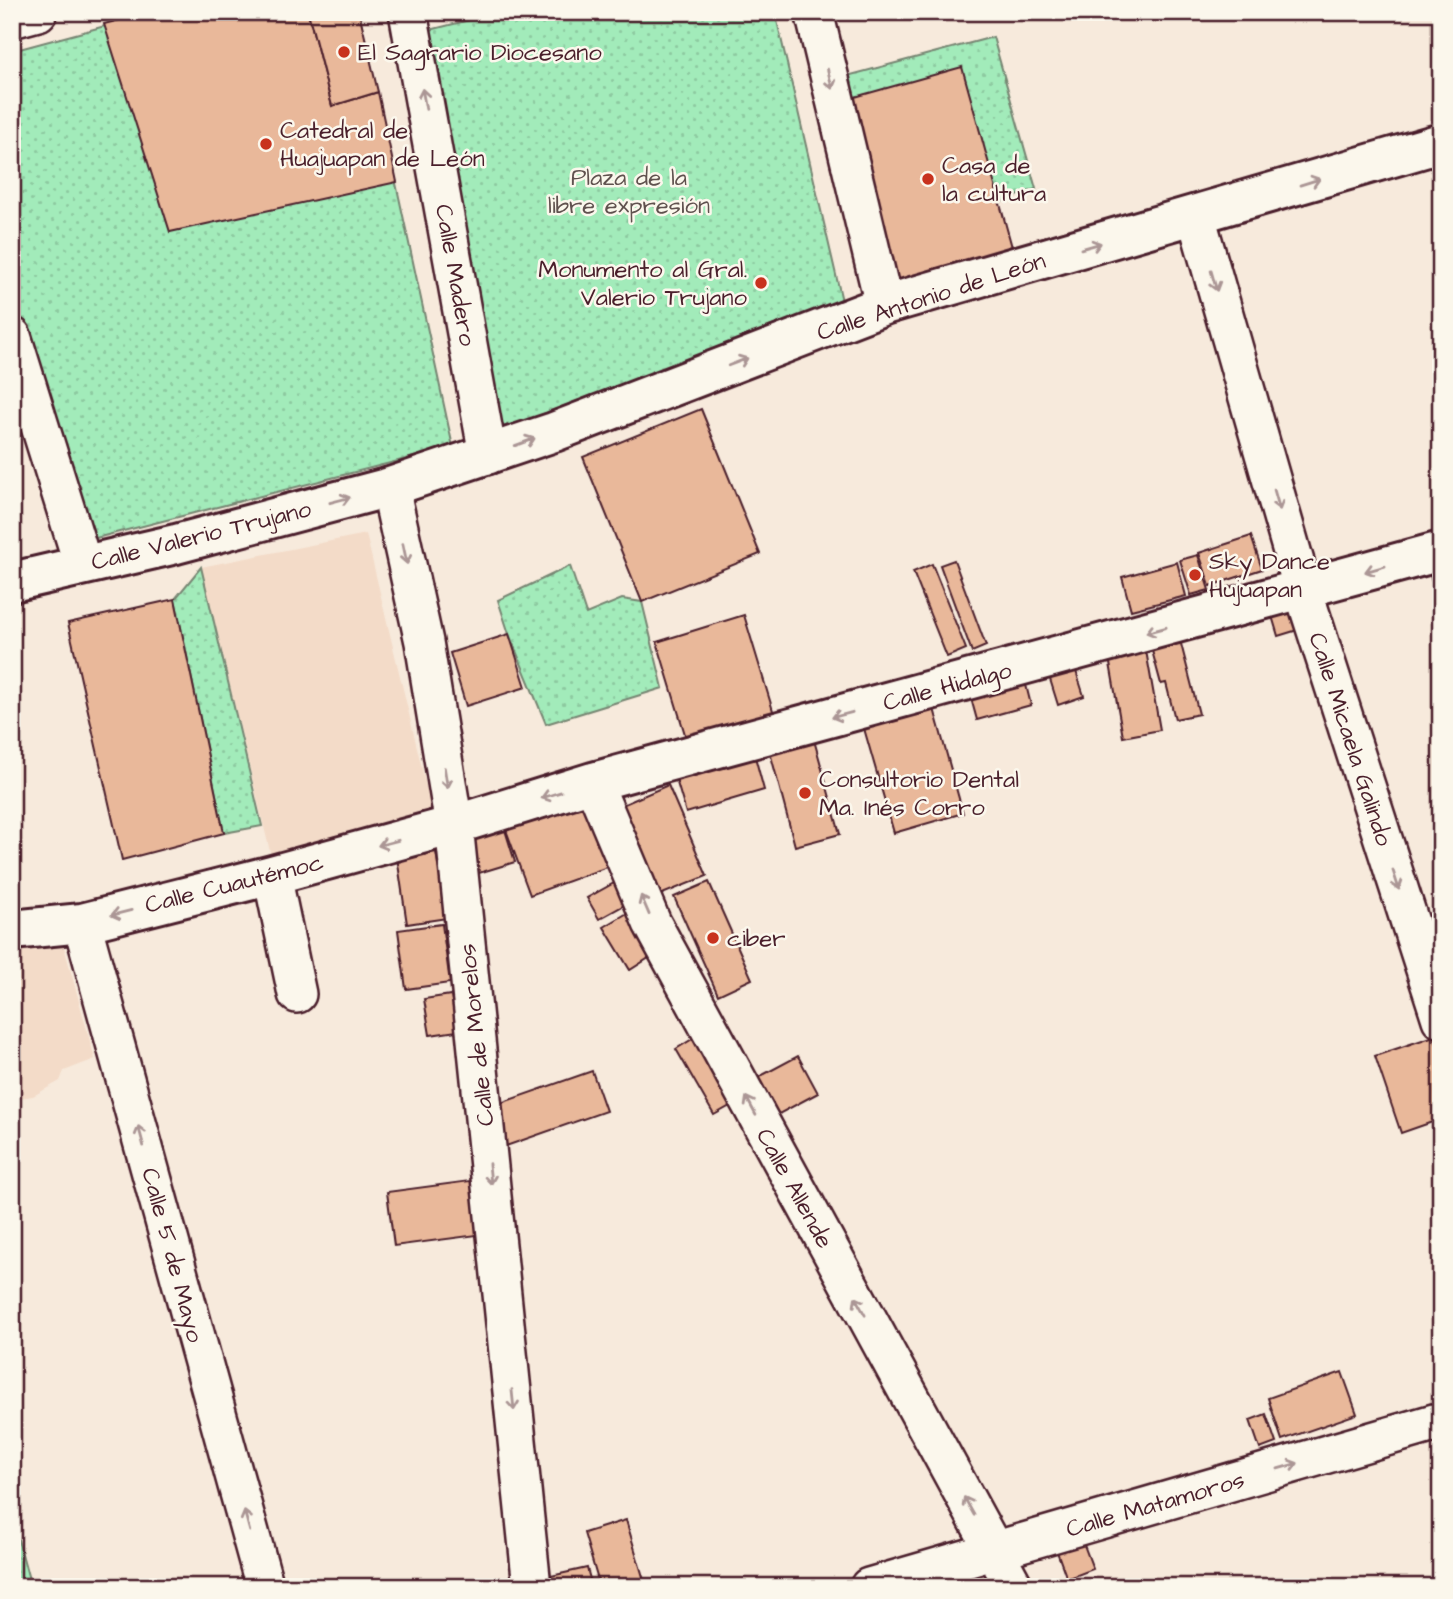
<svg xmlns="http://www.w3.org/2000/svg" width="1453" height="1599" font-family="'Architects Daughter',sans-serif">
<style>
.built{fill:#f3dbc8}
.grass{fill:url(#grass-dots);stroke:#768572;stroke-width:2}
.building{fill:#e9b89a;stroke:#4a1f2b;stroke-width:2}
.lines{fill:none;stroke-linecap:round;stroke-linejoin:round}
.minor-casing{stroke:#4a1f2b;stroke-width:42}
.major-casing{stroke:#4a1f2b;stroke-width:44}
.minor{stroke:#fbf7ec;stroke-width:37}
.major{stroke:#fbf7ec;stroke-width:38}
.oneway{stroke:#ab9695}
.poi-dot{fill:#c8321e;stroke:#fbf7ec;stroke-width:2.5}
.labels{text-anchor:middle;stroke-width:5;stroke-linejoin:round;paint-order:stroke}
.poi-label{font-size:24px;fill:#4a1f2b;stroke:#fbf7ec;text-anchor:start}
.park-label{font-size:24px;fill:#60524f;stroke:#fbf7ec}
.street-label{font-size:24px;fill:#4a1f2b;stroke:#fbf7ec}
</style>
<defs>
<pattern id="grass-dots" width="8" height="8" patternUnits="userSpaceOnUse" patternTransform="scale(1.75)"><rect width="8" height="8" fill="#a2ebba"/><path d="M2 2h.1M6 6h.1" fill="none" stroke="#8dc9a0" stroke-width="1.8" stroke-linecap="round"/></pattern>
</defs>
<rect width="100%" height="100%" fill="#f7eadc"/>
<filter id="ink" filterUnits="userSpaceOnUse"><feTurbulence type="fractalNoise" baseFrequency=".0143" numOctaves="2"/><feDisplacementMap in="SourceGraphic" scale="14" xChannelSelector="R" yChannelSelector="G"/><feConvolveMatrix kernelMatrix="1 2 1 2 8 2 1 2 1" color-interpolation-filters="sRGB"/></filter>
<g filter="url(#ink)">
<g class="built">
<polygon points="366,534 436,827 274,868 201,567"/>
<polygon points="61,936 95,1059 64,1071 60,1081 33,1096 12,1099 12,944"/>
</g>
<g class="grass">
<polygon points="157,12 359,12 453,447 84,541 12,288 12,51"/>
<polygon points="501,12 775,12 842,301 493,433 418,33"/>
<polygon points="993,37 1036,189 934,226 844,100 847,76"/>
<polygon points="570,566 586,614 622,599 642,602 663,688 546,724 509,634 498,600"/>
<polygon points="201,567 262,826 224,833 175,599"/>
<polygon points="12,1517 31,1587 12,1587"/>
</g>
<g class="building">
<polygon points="151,12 308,12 332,106 378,92 397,182 170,232 104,24"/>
<polygon points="308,12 359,12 378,92 332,106"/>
<polygon points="962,67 1015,258 888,294 844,100"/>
<polygon points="701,409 760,554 642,602 583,457"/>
<polygon points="1251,536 1262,569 1210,586 1199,553"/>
<polygon points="1198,555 1209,590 1191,595 1180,560"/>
<polygon points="954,560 986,646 972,652 940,565"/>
<polygon points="1177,562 1186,596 1131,610 1122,577"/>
<polygon points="1441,563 1441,615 1428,567"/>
<polygon points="932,564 966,649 947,657 913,572"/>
<polygon points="175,599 224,833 122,860 68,623"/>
<polygon points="1295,599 1304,628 1278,636 1269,606"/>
<polygon points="744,615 774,714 687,741 657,642"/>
<polygon points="509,634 526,687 466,706 450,653"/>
<polygon points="1180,640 1199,714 1175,719 1166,683 1161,684 1151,647"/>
<polygon points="1145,645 1160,730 1123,737 1108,652"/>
<polygon points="1075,668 1084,696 1058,705 1049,676"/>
<polygon points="1024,677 1031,705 977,720 969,691"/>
<polygon points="933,705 963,813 894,833 863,725"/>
<polygon points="814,740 840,834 795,846 770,752"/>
<polygon points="754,753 764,790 686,813 675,776"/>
<polygon points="668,785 707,876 660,895 622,805"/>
<polygon points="585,788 613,865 530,895 502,819"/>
<polygon points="501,817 515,862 469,876 455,832"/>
<polygon points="436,852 447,918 407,924 397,857"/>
<polygon points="709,882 752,979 718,995 674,897"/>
<polygon points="614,883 626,904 599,919 587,898"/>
<polygon points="629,912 655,954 630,970 604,927"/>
<polygon points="442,924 450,983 406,989 398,930"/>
<polygon points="451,995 457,1031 430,1035 424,999"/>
<polygon points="699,1035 737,1102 714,1115 676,1049"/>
<polygon points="1434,1036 1441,1057 1441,1119 1401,1133 1375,1056"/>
<polygon points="798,1056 818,1093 777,1115 757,1078"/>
<polygon points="592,1071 606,1111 506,1146 492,1106"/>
<polygon points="477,1180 485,1234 394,1246 387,1192"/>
<polygon points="1342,1372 1357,1414 1282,1440 1268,1398"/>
<polygon points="1266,1414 1276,1443 1260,1449 1250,1420"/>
<polygon points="626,1520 646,1587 600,1587 584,1533"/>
<polygon points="1081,1537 1093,1569 1067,1579 1055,1546"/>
<polygon points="587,1568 592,1587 554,1587 551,1576"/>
</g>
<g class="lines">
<g class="minor-casing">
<g id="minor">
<polyline points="408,12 488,455"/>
<polyline points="814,12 884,305"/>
<polyline points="12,19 38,12"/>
<polyline points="1196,216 1303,590 1441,1019"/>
<polyline points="12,336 83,565"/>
<polyline points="390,487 424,642 454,825 532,1587"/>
<polyline points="593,782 652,923 1014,1587"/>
<polyline points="272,875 297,994"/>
<polyline points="82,923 265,1587"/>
<polyline points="869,1587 1441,1421"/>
</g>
</g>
<g class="major-casing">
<g id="major">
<polyline points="12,582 176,544 390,487 554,432 884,305 1441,143"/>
<polyline points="12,930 82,923 272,875 454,825 593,782 1441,551"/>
</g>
</g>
<use href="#minor" class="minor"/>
<use href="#major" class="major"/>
</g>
<defs><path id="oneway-shaft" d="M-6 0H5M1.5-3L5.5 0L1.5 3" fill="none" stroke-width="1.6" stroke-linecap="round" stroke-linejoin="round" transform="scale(1.75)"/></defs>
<g class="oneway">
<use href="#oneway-shaft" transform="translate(830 79) rotate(76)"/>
<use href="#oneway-shaft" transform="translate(424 99) rotate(-100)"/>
<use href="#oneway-shaft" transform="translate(1310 182) rotate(-17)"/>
<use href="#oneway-shaft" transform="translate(1091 246) rotate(-16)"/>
<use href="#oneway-shaft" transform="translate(1214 281) rotate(74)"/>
<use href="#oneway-shaft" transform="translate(738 362) rotate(-21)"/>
<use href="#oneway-shaft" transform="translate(525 442) rotate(-20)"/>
<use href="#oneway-shaft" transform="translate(340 500) rotate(-15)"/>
<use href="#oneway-shaft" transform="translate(1277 500) rotate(74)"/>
<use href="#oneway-shaft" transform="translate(405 554) rotate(78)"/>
<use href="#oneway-shaft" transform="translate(1375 569) rotate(164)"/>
<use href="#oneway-shaft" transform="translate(1156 630) rotate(165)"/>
<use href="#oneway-shaft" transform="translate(842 715) rotate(165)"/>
<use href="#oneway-shaft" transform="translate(446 778) rotate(81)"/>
<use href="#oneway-shaft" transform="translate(551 795) rotate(163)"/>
<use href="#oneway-shaft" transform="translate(388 843) rotate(165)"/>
<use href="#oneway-shaft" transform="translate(1396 880) rotate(72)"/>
<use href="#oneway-shaft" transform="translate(645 905) rotate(-113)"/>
<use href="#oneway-shaft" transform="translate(121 913) rotate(166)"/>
<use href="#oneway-shaft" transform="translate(751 1106) rotate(-118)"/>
<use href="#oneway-shaft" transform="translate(141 1136) rotate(-105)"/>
<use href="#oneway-shaft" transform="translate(490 1174) rotate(84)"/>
<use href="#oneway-shaft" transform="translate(860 1306) rotate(-119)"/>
<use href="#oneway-shaft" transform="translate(513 1400) rotate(84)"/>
<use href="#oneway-shaft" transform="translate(1288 1466) rotate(-16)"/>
<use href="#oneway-shaft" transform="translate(969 1506) rotate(-119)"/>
<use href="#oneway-shaft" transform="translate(247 1521) rotate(-105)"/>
</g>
</g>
<g class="poi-dot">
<circle cx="344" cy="52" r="7"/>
<circle cx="266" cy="144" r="7"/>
<circle cx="928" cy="179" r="7"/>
<circle cx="761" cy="283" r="7"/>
<circle cx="1195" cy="575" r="7"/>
<circle cx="805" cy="793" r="7"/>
<circle cx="713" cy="938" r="7"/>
</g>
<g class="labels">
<g class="poi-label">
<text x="358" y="60">El Sagrario Diocesano</text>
<text x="280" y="138">Catedral de<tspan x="280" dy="28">Huajuapan de León</tspan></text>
<text x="942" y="173">Casa de<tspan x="942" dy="28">la cultura</tspan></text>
<text x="747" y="277" text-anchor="end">Monumento al Gral.<tspan x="747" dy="28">Valerio Trujano</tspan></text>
<text x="1209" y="569">Sky Dance<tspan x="1209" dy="28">Hujuapan</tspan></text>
<text x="819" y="787">Consultorio Dental<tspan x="819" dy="28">Ma. Inés Corro</tspan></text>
<text x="727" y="946">ciber</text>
</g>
<g class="park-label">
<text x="629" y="185">Plaza de la<tspan x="629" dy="28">libre expresión</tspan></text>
</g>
<g class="street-label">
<text transform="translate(456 275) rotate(80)" y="8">Calle Madero</text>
<text transform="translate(931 296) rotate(-18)" y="8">Calle Antonio de León</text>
<text transform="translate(201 535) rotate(-14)" y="8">Calle Valerio Trujano</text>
<text transform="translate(947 686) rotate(-15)" y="8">Calle Hidalgo</text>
<text transform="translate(1351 739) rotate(72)" y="8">Calle Micaela Galindo</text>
<text transform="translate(234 883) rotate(-14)" y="8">Calle Cuautémoc</text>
<text transform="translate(476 1035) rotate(-96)" y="8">Calle de Morelos</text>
<text transform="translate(795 1188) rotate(61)" y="8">Calle Allende</text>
<text transform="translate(173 1255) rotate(75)" y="8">Calle 5 de Mayo</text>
<text transform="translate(1155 1504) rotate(-16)" y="8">Calle Matamoros</text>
</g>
</g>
<rect width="1453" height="1599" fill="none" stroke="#fbf7ec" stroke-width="42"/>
<rect x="21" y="21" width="1411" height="1557" fill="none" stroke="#4a1f2b" stroke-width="2.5" filter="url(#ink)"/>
</svg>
